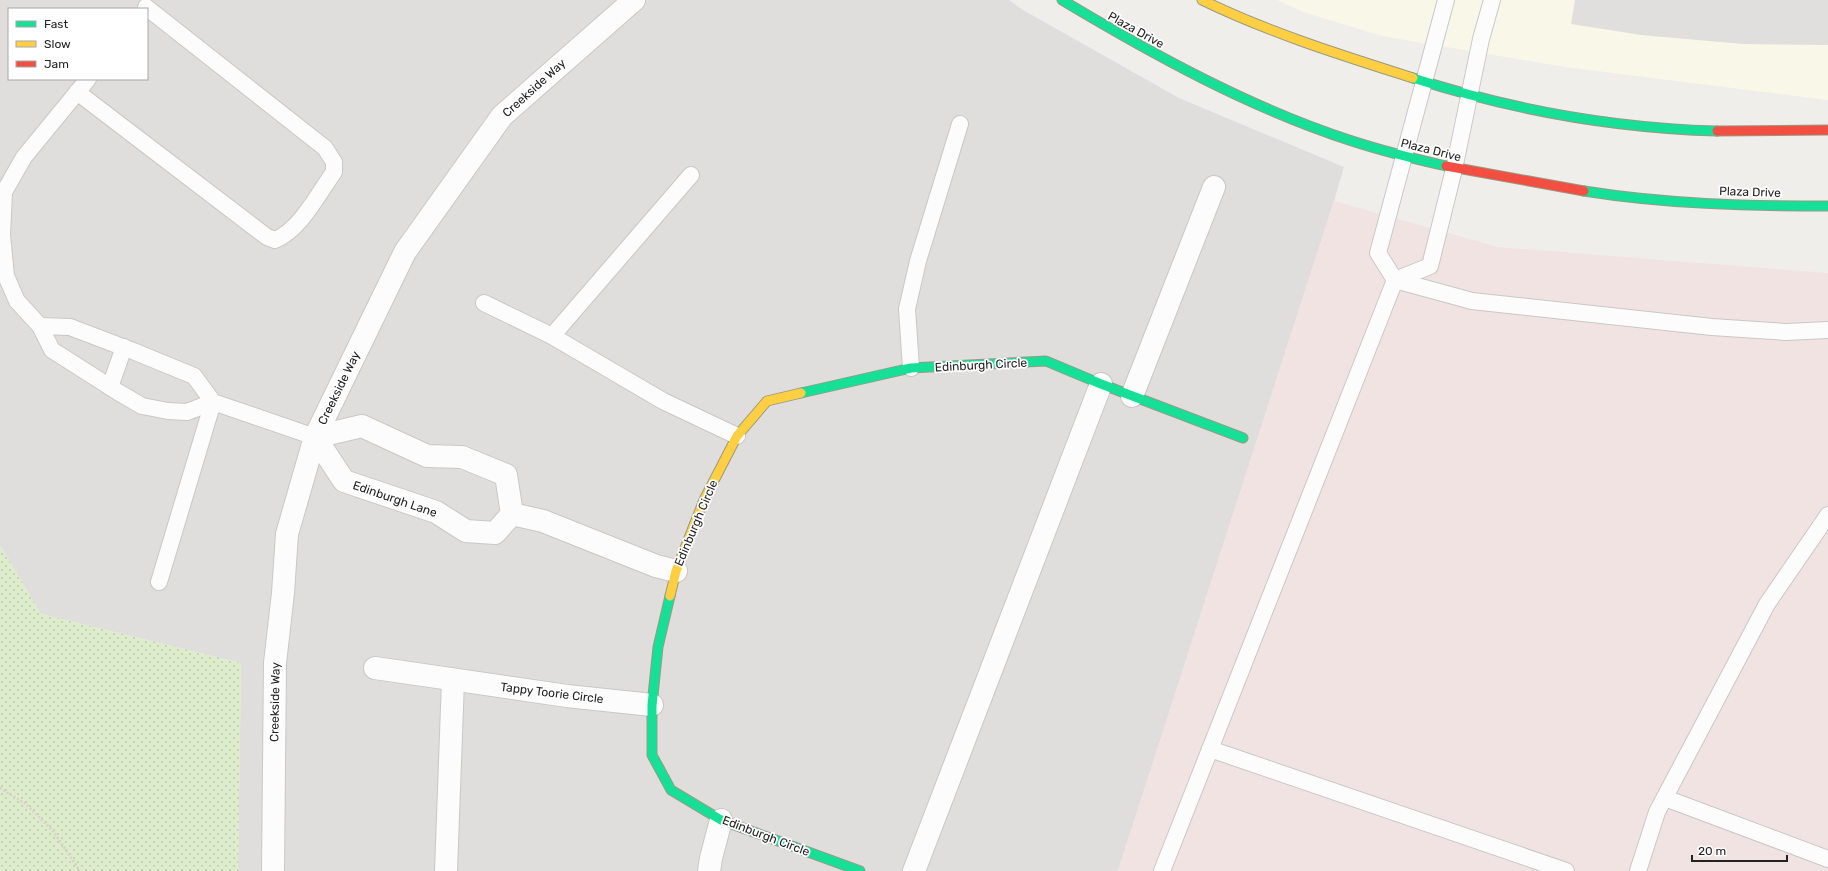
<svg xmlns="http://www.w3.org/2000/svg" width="1828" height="871" font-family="Rubik,sans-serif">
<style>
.residential{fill:#dfdedc;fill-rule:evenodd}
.commercial{fill:#f1e3e1}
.education{fill:#f8f7e8}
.grass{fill:url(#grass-dots)}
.parking{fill:#e0dfde}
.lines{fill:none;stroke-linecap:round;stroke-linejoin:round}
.lane-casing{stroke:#c9c8c7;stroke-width:18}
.street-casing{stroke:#c9c8c7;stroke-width:24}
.fast-casing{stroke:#999a82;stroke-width:11}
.slow-casing{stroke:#999a82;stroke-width:11}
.jam-casing{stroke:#999a82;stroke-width:11}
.path{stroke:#dccecd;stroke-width:2.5;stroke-dasharray:2 2;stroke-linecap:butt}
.lane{stroke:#fdfcfc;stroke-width:16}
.street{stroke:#fdfcfc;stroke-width:22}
.fast{stroke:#16e098;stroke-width:9}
.slow{stroke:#ffcf43;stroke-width:9}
.jam{stroke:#f24e42;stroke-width:9}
.labels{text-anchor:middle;stroke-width:3.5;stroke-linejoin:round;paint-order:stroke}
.street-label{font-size:12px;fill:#222;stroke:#fff}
</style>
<defs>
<pattern id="grass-dots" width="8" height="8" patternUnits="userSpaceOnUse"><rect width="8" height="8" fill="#ddeccb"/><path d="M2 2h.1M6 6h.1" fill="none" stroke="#bdcaae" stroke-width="1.8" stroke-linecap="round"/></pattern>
</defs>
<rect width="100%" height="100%" fill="#f0eeeb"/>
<path class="residential" d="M0 0H1009L1023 10 1179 98 1344 167 1334 201 1118 871H238L241 663 41 614 0 545ZM9 9H147V79H9Z"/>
<polygon class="commercial" points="1334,201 1498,247 1828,273 1828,871 1118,871"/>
<polygon class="education" points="1277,0 1828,0 1828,100 1565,67 1382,36 1303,12"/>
<polygon class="grass" points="0,545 41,614 241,663 238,871 0,871"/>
<polygon class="parking" points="1575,0 1828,0 1828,45 1743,44 1641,35 1571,24"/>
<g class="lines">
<g class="lane-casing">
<g id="lane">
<polyline points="1446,0 1378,253 1395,280 1472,301 1712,327 1786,332 1828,330"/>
<polyline points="88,79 24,157 4,192 2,235 6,276 17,301 40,326 52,350 118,392 142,406 168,411 187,412 213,402"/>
<path d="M77 92 267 237 275 240C301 229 318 194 334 172V162L325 148 146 7"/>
<polyline points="484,303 552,336 663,401 737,436"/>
<polyline points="40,326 70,327 133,351 194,376 213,402 315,437"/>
<polyline points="552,336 691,175"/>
<polyline points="911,368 907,309 918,261 960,124"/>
<polyline points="110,387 124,347"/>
<polyline points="159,582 213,402"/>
<polyline points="1210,749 1566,871"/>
<polyline points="1665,798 1828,859"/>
<polyline points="1162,871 1395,280 1430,266 1454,169 1481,39 1492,0"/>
<polyline points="1638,871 1657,812 1767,604 1828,515"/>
</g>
</g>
<g class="street-casing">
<g id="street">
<polyline points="1132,396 1214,187"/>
<polygon points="362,426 427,456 462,457 506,475 512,514 495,533 466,531 436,512 344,481 315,437"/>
<polyline points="512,514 543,521 656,566 676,571"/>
<polyline points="375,668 567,696 652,705"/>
<polyline points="273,871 275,663 283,593 287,534 315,437 405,252 502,116 634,0"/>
<polyline points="446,871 453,680"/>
<polyline points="709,871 711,858 721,820"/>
<polyline points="914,871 1101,384"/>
</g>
</g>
<g class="fast-casing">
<g id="fast">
<path d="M1062 0C1154 55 1250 108 1352 141 1383 151 1415 159 1446 166"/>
<path d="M1413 78C1512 110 1613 128 1717 131"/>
<path d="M1584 191C1665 204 1746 206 1828 206"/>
<polyline points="801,393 911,368 1046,361 1101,384 1243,438"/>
<polyline points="670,596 658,647 652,705 652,755 671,790 721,820 860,871"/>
</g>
</g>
<g class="slow-casing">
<g id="slow">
<path d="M1202 0C1270 33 1341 55 1413 78"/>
<polyline points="670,596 676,571 704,500 737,436 767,401 801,393"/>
</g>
</g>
<g class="jam-casing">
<g id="jam">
<polyline points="1717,131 1828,130"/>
<polyline points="1446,166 1584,191"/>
</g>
</g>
<polyline class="path" points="0,788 26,804 53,831 80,871"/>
<use href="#lane" class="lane"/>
<use href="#street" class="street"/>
<use href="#fast" class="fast"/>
<use href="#slow" class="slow"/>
<use href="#jam" class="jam"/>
</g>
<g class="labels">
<g class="street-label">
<text transform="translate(1136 30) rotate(29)" y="4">Plaza Drive</text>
<text transform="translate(534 88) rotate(-42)" y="4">Creekside Way</text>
<text transform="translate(1431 150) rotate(14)" y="4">Plaza Drive</text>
<text transform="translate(1750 192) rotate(2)" y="4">Plaza Drive</text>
<text transform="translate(981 365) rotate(-3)" y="4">Edinburgh Circle</text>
<text transform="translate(339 388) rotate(-64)" y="4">Creekside Way</text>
<text transform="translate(395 499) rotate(19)" y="4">Edinburgh Lane</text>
<text transform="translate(696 523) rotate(-67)" y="4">Edinburgh Circle</text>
<text transform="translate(552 693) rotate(7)" y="4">Tappy Toorie Circle</text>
<text transform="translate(275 702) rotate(-89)" y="4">Creekside Way</text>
<text transform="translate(766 836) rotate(21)" y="4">Edinburgh Circle</text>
</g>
</g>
<rect x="8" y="8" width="140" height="72" fill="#ffffff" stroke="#a7a7a7"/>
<rect x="16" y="21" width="20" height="6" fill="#16e098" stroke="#a7a7a7"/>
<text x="44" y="28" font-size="12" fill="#222222">Fast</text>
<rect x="16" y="41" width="20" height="6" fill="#ffcf43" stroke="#a7a7a7"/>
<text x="44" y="48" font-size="12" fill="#222222">Slow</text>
<rect x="16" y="61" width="20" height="6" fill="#f24e42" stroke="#a7a7a7"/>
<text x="44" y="68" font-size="12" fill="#222222">Jam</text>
<path d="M1692 855v6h95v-6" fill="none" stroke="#222222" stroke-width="2"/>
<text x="1698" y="855" font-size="12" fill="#222222" stroke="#ffffff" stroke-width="3" paint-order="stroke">20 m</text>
</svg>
